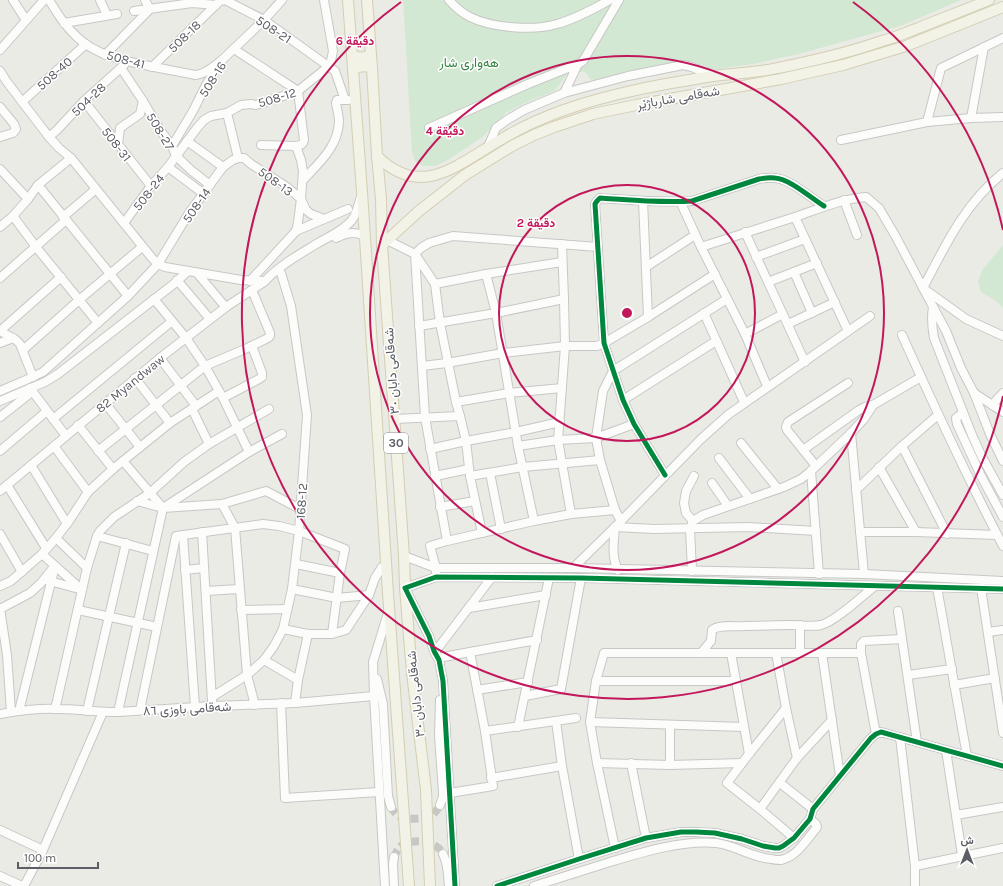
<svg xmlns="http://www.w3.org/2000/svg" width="1003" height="886" font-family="Karla,Vazirmatn,sans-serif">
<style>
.green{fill:#d3e8d3}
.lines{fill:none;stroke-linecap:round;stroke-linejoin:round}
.minor-tunnel{stroke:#c7c8c6;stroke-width:8;stroke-dasharray:8 4;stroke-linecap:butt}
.minor-casing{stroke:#c7c8c6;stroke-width:10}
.major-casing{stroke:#d3ceb3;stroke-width:12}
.minor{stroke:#fcfcfb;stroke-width:8}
.major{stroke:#f3f2e7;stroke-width:10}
.cycleway-casing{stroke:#fff;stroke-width:8}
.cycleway{stroke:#00873e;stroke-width:5}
.ring{fill:none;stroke:#c2185b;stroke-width:2}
.labels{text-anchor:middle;stroke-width:3;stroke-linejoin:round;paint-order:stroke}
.shield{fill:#fff;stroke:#8c8e92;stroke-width:1}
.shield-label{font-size:12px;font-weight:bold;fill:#5b5e64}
.street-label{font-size:13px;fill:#5b5e64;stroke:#fff}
.park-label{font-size:13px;fill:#33833f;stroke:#fff}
.centre{fill:#c2185b;stroke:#fff;stroke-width:2}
.ring-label{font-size:12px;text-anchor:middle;font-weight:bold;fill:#c2185b;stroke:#fff;stroke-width:3;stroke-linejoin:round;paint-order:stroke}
</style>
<rect width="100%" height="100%" fill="#ebebe6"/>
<g class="green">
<polygon points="403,0 961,0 903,25 799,54 753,64 709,70 695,63 684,62 596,80 590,79 585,72 569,71 557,88 554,91 527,102 507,112 490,129 484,136 448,160 435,166 423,166 415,161 412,152"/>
<polygon points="1003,245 1003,308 996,301 981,292 978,281 983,269"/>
</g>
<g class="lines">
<g class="minor-tunnel">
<path d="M391 807C392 809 395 813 397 815 405 820 424 820 432 815 436 812 438 809 440 805"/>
<path d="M394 857C396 853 398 848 401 846 410 839 428 840 437 847 440 848 441 852 443 854"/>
</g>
<g class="minor-casing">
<g id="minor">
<polyline points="13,0 26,20"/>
<path d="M49 0C57 13 65 26 77 37 99 58 131 62 159 68 171 70 183 73 196 75 206 74 214 66 222 60"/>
<polyline points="100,0 107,15"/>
<path d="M449 0C455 7 462 13 470 17 492 28 534 31 557 24 576 19 593 9 610 0"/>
<polyline points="134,11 192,3 216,5"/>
<polyline points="64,23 117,14"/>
<path d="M234 49 298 91 304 140C303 145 301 145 296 146L261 145"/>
<polyline points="0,50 44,0"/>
<polyline points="105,55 150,9 145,0"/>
<polyline points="152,67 220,1 225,0 264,20 335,71 345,100"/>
<polyline points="121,68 143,101 160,130 172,146 176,156 192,171 210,185"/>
<path d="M0 71 7 82 49 137 59 148 71 158 152 258 158 264 165 267 241 280 265 281C280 265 300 254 318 243 330 236 343 231 352 220 357 213 358 205 361 197"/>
<polyline points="564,93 578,64"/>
<polyline points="84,101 151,186"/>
<polyline points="22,102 86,44"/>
<polyline points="0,107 14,124 16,129 13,133 0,137"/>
<polyline points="227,113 238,158"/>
<polyline points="971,118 984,47"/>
<polyline points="927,122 941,68 1003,38"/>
<polyline points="429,128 528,84 578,64 583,61 619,0"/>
<polyline points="49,137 57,130 84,101 124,65"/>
<polyline points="841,140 927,122 971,118 1003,117"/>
<polyline points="187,141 223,167"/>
<polyline points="118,144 120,128 140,114 143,101"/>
<polyline points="172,146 193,111 206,85 222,60 264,20 282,0"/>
<polyline points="488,147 496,128 507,120 524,110 564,93 628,76 683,65 692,67 712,76"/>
<polyline points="168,167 204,194"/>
<polyline points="0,169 28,199"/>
<path d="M1003 173C965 203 945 246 923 288L966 319 1003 336"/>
<path d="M303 180C318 164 338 147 339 122 339 116 337 109 336 103L337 100H348"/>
<polyline points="38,185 128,296"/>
<polyline points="844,200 857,235"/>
<polyline points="643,201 648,317"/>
<polyline points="680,201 701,247 745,334 767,386"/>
<polyline points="13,216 36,247 98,323"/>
<polyline points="63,217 96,189"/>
<polyline points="795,217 848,331"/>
<polyline points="124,223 151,186 168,167 197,128 204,120 211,116 227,113 241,105 251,104 256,105 298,91 329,66 331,61 333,51 324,0"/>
<polyline points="0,227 13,216 28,199 38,185 71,158"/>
<polyline points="296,231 298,222 301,199 303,171 301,160 296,146"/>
<polyline points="745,232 768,282 805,362"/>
<path d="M336 238C346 233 354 231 364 236"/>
<polyline points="387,240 415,254 421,248 429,243 453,236 598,247"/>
<polyline points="562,244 564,299 565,346 558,440 571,514"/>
<path d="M701 247C732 237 764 227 795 217 819 209 841 199 866 197L879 208 896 237 923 288 946 331 961 368 974 393 990 434 1003 461"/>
<polyline points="415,254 435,284 440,323 456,402 460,416 466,441 470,476 482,533"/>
<polyline points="415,254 425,417 447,541"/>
<polyline points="756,257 805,239"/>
<polyline points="646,267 695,235"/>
<polyline points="794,272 812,313"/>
<polyline points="197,273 223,304 226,307"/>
<polyline points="486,274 496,313 518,446 534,521"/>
<polyline points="0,278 66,220"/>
<polyline points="177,280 210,319"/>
<polyline points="250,281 296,231 348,209"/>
<polyline points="768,282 817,263"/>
<polyline points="435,284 486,274 562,262"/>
<polyline points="154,299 186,338 205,366 223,398 249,452"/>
<path d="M933 307C931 318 932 327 934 338L972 435 982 457 1003 495"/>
<polyline points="704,313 744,402"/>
<polyline points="788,324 835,302"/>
<polyline points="419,326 496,313 564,299"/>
<polyline points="0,331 61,277"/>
<polyline points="0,331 16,340 20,344 33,377"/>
<polyline points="745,334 783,314"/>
<path d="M902 335C934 406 967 477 1003 546"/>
<polyline points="0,343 13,338"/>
<polyline points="23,350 79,300 142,247"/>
<polyline points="160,358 196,406"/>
<polyline points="422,366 447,363 503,353 565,346 597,346 604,343 648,317 715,274"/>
<polyline points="135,378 170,423"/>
<polyline points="30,388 66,436"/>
<polyline points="0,391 28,379 43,372 128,296 158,264 189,213 223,167 233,160 238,158 244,158 251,164 287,187 301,199 306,210 311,214 324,219"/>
<polyline points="974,393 1003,412"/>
<polyline points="223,398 259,379 262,377 262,373 252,346"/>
<polyline points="623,400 716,341"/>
<polyline points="0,401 45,382 58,374 175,283 188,271"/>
<polyline points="456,402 509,393 562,388"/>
<polyline points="105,403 140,447"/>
<polyline points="992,405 1003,393"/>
<polyline points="192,409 209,444"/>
<polyline points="963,413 956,418 957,424 981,476 1003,517"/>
<polyline points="0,417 33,391"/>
<polyline points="53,419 171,322"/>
<polyline points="394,419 460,416"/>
<polyline points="78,425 113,469"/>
<polyline points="851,433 864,574"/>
<polyline points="741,443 778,489"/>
<polyline points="54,446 88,492"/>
<polyline points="518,446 558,440 596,438 634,424"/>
<polyline points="902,446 947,534"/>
<polyline points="430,449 466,441 516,432 560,422"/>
<polyline points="803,450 859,410 865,407 873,405 921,377"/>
<polyline points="0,451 47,411"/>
<polyline points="98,451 205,366 245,349 268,338 270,336 270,333 252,290"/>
<polyline points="719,458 750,499"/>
<polyline points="123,461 163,508"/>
<polyline points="31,465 67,524"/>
<polyline points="816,466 787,430 786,427 788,422 848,383"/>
<polyline points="879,467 916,532"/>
<polyline points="811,471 819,574"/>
<polyline points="490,473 501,529"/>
<path d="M665 475 634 424 623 400 604 343 595 204 597 201 600 198C630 200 661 203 692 201L759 179C764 178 769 177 775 178 790 179 811 198 824 206"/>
<polyline points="435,476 469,469"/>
<polyline points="470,476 523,467 600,460"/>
<polyline points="712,483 728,506"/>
<polyline points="7,485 46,548"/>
<polyline points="856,490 902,446 938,415"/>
<polyline points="0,491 160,358 226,307 264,282"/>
<polyline points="137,501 163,508 222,504 266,491 300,509"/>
<polyline points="222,504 235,528 247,675 255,705"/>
<polyline points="440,507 475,501"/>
<polyline points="615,510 600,460 596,438 603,391 613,371 727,299"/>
<polyline points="693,521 686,513 684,503 686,491 694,476"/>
<polyline points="615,527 654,529 748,527 816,531"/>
<path d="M615 527C614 541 611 556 618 570"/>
<polyline points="202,532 212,701"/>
<polyline points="860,532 916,532 997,535"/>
<polyline points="0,534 22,572"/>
<polyline points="183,535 195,707"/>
<polyline points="97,536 153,551"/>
<polyline points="56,538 87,568"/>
<polyline points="42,554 82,590"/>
<polyline points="404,556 436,568 573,568 864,574 1003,581"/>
<polyline points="296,564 340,573"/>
<polyline points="573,568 619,523"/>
<polyline points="185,570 204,568"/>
<polyline points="692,571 690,529 693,521 703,515 784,487 801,479 811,471 851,433 864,419 873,405"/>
<polyline points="436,572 436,568 430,546 447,541 534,521 571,514 615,510 621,521 701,439 729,414 870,316"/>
<polyline points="46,580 79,589"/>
<polyline points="0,586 11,581 42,554 56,538 69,521 88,492 113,469 170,423 219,391"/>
<polyline points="937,587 967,756"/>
<polyline points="981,588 1003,733"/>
<polyline points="292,589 337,598 369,595 375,578 382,567 386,567"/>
<polyline points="206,591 239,589"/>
<polyline points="0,608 7,655 11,712"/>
<polyline points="469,608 546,595"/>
<polyline points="0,609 30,593 41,583 53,568"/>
<polyline points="78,610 157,627"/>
<polyline points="241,610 287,609"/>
<polyline points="898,611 917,742"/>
<polyline points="283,629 308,634 332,634 346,630 369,595"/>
<polyline points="988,632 1003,630"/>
<polyline points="435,652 492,577"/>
<path d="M701 653 711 641 712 630C718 624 736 627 744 626 760 626 775 625 790 625 800 625 811 627 821 625 836 621 862 596 875 586"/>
<polyline points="731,653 749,754"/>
<polyline points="776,653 786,708 797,758"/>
<polyline points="800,653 800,625"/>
<polyline points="822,653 840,776"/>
<polyline points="438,658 470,652 537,640"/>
<polyline points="264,660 298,680"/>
<polyline points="908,675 952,669"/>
<polyline points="377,679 383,704 388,796 391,807"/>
<polyline points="596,681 736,681"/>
<polyline points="954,685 995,678"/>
<polyline points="477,690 528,682"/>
<polyline points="525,696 561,689 581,578"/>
<polyline points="212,697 247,675 264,660 274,646 283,629 292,589 299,531 307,415 291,306 281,273"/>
<polyline points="440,700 439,736 443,792 443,797 440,805"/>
<polyline points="281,703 285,798 379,792"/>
<polyline points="295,703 298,680 308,634"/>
<polyline points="786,708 749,754 727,783 760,809 794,838"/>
<polyline points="55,709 57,701 87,568 97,536 100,531 114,517 150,493 184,462 209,444 269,409"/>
<polyline points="140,710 176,536 263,524 279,526 299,531 345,549 340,573 332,634"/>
<polyline points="19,711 55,566"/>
<polyline points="87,711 126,543"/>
<polyline points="118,712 163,508 249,452 282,434"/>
<path d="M0 714C18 711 37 708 56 709 76 709 97 712 118 712L212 706 295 703 374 696"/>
<polyline points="556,721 562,766 579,859"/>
<polyline points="590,722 744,727"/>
<polyline points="670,725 670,765"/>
<polyline points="518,727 549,578"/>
<polyline points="485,731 576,718"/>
<polyline points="876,734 861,653 861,644 864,641 902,639"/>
<polyline points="900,737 915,866 915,886"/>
<polyline points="946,750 962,855"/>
<polyline points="597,763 670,765 742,763"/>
<polyline points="631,763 646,838"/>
<polyline points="491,778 562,766"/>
<polyline points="780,783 813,809"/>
<polyline points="450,793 493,786 485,731 470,652"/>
<polyline points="760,809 797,758 832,720"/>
<polyline points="956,815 1003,807"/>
<polyline points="0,830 43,850"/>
<polyline points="615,848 597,763 590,722 596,681 604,653 861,653"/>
<path d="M443 854C448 864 448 875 449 886"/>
<polyline points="394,857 393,864 394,886"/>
<polyline points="915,866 1003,848"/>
<polyline points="0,876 22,886"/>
<polyline points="24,886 43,850 103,712"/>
<polyline points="385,886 374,696 373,662 388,613"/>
<polyline points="455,886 443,681 439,660 434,651 429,636 405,588 436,577 581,578 1003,589"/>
<polyline points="497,886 579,859 646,838 681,832 696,832 715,833 742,839 763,846 775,848 779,848 783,846 794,838 810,819 813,809 871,738 876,734 881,732 1003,766"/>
<path d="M534 886C559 878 584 870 610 862 643 852 682 840 716 843 735 845 752 858 772 859 774 860 778 860 781 860 796 857 805 842 814 831L817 827 816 824 810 819"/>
</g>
</g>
<g class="major-casing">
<g id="major">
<polyline points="348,0 362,192 388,593 409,886"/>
<polyline points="367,0 372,68 377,156 381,199 382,245 404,556 405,588 412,673 426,790 430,886"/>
<polyline points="352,56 362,58 371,55"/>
<path d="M353 69C359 66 365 65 372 68"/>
<path d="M377 156C422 201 459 163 502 139 521 127 542 118 564 110 612 93 663 84 713 76 735 73 757 73 778 68 813 61 848 53 882 41 894 38 905 33 916 29 940 19 965 10 989 0"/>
<polyline points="382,245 419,211 465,175 512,146 534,135 554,127 593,114 636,105 781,79 843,65 906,46 1003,7"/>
</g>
</g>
<use href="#minor" class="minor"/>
<use href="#major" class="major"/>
<g class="cycleway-casing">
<g id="cycleway">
<path d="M665 475 634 424 623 400 604 343 595 204 597 201 600 198C630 200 661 203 692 201L759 179C764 178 769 177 775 178 790 179 811 198 824 206"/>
<polyline points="455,886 443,681 439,660 434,651 429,636 405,588 436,577 581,578 1003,589"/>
<polyline points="497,886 579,859 646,838 681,832 696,832 715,833 742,839 763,846 775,848 779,848 783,846 794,838 810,819 813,809 871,738 876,734 881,732 1003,766"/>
</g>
</g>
<use href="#cycleway" class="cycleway"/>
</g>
<g class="ring">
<circle cx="627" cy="313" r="128"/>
<circle cx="627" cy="313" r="257"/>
<path d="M1003 396A385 385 0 1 1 401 2M853 2A385 385 0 0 1 1003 230"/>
</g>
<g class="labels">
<rect class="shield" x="384" y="433" width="24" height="20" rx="3"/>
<g class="shield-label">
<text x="396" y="447">30</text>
</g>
<g class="street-label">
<text transform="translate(274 29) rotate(33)" y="5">508-21</text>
<text transform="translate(184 36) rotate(-44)" y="5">508-18</text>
<text transform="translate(126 59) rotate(15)" y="5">508-41</text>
<text transform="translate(54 73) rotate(-42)" y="5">508-40</text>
<text transform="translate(212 79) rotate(-58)" y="5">508-16</text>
<text transform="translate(277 97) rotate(-17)" y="5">508-12</text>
<text transform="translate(678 97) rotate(-10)" y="5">شەقامی شارباژێر</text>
<text transform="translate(88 99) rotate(-44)" y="5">504-28</text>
<text transform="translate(161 131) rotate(59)" y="5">508-27</text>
<text transform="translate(117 144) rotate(52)" y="5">508-31</text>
<text transform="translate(276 181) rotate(36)" y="5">508-13</text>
<text transform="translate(148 192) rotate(-52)" y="5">508-24</text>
<text transform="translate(196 205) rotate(-55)" y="5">508-14</text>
<text transform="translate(391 371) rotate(-94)" y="5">شەقامی دابان ٣٠</text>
<text transform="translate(130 383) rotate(-39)" y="5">82 Myandwaw</text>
<text transform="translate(301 501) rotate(-86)" y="5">168-12</text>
<text transform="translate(415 694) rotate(-96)" y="5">شەقامی دابان ٣٠</text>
<text transform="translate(187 708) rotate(-3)" y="5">شەقامی باوزی ٨٦</text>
</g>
<g class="park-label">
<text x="469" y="67">هەواری شار</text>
</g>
</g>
<circle cx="627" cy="313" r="6" class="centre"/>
<g class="ring-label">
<text x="355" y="45">6 دقيقة</text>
<text x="445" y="135">4 دقيقة</text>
<text x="536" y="227">2 دقيقة</text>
</g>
<g transform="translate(967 850)" stroke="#ffffff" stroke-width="3" paint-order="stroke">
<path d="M0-3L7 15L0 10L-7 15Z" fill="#5b5e64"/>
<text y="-6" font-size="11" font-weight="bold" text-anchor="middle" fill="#5b5e64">ش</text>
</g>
<path d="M18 862v6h80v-6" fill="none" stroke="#5b5e64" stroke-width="2"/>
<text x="24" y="862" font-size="12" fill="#5b5e64" stroke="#ffffff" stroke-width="3" paint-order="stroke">100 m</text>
</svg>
